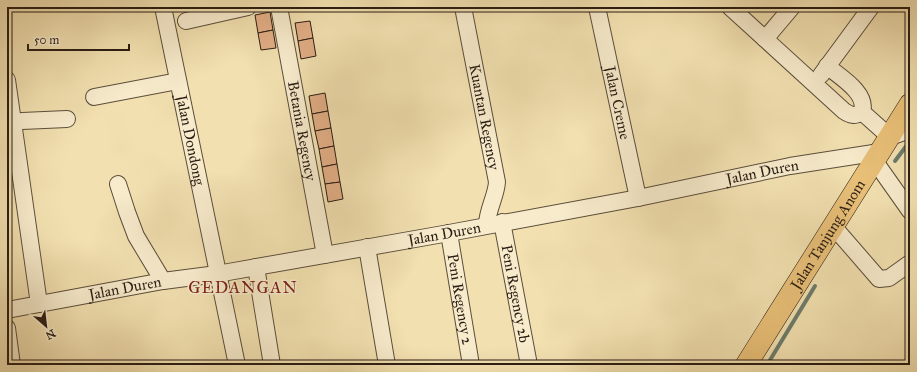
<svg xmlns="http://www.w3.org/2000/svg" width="917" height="372" font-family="'IM FELL Great Primer',serif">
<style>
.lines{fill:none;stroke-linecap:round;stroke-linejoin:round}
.stream{stroke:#6d7d6d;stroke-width:4}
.building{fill:#e2ae86;stroke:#291d14}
.minor-casing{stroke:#5b4e3b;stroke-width:18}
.major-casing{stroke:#291d14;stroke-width:22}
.minor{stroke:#f7ebcc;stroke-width:16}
.major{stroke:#e9c078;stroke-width:21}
.labels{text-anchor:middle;stroke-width:3;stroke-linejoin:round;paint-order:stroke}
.street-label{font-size:15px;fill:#291d14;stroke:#f7ebcc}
.quarter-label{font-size:17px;letter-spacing:1px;fill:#7a1f14;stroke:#f7ebcc}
</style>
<rect width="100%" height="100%" fill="#f2e0b0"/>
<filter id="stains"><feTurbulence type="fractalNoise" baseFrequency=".005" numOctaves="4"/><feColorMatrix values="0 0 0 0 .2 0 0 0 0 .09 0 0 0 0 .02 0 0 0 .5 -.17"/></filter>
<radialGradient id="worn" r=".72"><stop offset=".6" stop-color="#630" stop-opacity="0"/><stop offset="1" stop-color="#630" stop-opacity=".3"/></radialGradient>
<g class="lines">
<g class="stream">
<polyline points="895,161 910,141"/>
<polyline points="767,365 815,286"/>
</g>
</g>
<g class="building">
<polygon points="270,12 273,30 258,33 255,15"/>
<polygon points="310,21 313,38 298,41 295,23"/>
<polygon points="273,30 276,48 261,50 258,33"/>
<polygon points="313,38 316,56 301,59 298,41"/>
<polygon points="325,93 328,111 312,114 309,96"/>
<polygon points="328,111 331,128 315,131 312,114"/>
<polygon points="331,128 334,146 319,149 315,131"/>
<polygon points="334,146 337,164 322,167 319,149"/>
<polygon points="337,164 340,182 325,184 322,167"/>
<polygon points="340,182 343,199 328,202 325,184"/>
</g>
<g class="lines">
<g class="minor-casing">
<g id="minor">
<path id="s1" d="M163 7 237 365"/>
<path id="s2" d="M279 7 325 255"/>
<path id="s3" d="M463 7 497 182C496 197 487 210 487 225"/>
<path id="s4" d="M597 7 638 198"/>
<path d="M730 7 844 111C850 115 855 117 862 112 868 93 840 77 827 66"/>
<polyline points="186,21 248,7"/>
<polyline points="765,39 792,7"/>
<polyline points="821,75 871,7"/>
<polyline points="7,80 39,304"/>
<polyline points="94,97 178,81"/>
<polyline points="862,112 890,137 910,130"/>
<polyline points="7,124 22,121 67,119"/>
<polyline points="874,160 910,211"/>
<polyline points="118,184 127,212 136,236 163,281"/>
<path id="s5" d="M502 222 529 365"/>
<polyline points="833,226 879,279 889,278 910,263"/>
<path id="s6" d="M449 233 471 365"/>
<polyline points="367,247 387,365"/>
<polyline points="256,267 272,365"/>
<path id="s7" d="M7 310 163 281 217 274 449 233 638 198 790 166 880 152"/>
<polyline points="7,328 12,365"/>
</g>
</g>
<g class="major-casing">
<g id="major">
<path id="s8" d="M746 365 910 104"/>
</g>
</g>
<use href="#minor" class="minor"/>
<use href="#major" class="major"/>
</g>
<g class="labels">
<g class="street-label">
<text dy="5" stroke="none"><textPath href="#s4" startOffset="98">Jalan Creme</textPath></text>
<text dy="5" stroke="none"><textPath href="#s3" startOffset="112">Kuantan Regency</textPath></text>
<text dy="5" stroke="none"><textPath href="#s2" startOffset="126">Betania Regency</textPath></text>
<text dy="5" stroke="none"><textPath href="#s1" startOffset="136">Jalan Dondong</textPath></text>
<text dy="5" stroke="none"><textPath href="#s7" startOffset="768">Jalan Duren</textPath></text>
<text dy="5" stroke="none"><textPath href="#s7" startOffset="444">Jalan Duren</textPath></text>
<text dy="5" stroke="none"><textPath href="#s8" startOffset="154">Jalan Tanjung Anom</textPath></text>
<text dy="5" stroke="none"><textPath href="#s7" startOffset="120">Jalan Duren</textPath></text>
<text dy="5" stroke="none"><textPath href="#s5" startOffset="73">Peni Regency 2b</textPath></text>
<text dy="5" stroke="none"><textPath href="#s6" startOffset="67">Peni Regency 2</textPath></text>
</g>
<g class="quarter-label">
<text x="243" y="293">GEDANGAN</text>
</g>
</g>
<rect width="917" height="372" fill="none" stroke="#f2e0b0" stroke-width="24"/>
<rect x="8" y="8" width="901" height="356" fill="none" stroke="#291d14" stroke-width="2"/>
<rect x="12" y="12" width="893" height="348" fill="none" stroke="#291d14"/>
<g transform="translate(46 326) rotate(152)" stroke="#f7ebcc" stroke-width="3" paint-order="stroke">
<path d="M0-3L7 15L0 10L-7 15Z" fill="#291d14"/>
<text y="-6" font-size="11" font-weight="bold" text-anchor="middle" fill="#291d14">N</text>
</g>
<path d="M28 44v6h101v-6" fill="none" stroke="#291d14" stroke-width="2"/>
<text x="34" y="44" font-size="12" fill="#291d14" stroke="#f7ebcc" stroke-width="3" paint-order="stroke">50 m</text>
<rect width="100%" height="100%" filter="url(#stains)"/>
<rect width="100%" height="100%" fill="url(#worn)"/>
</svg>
